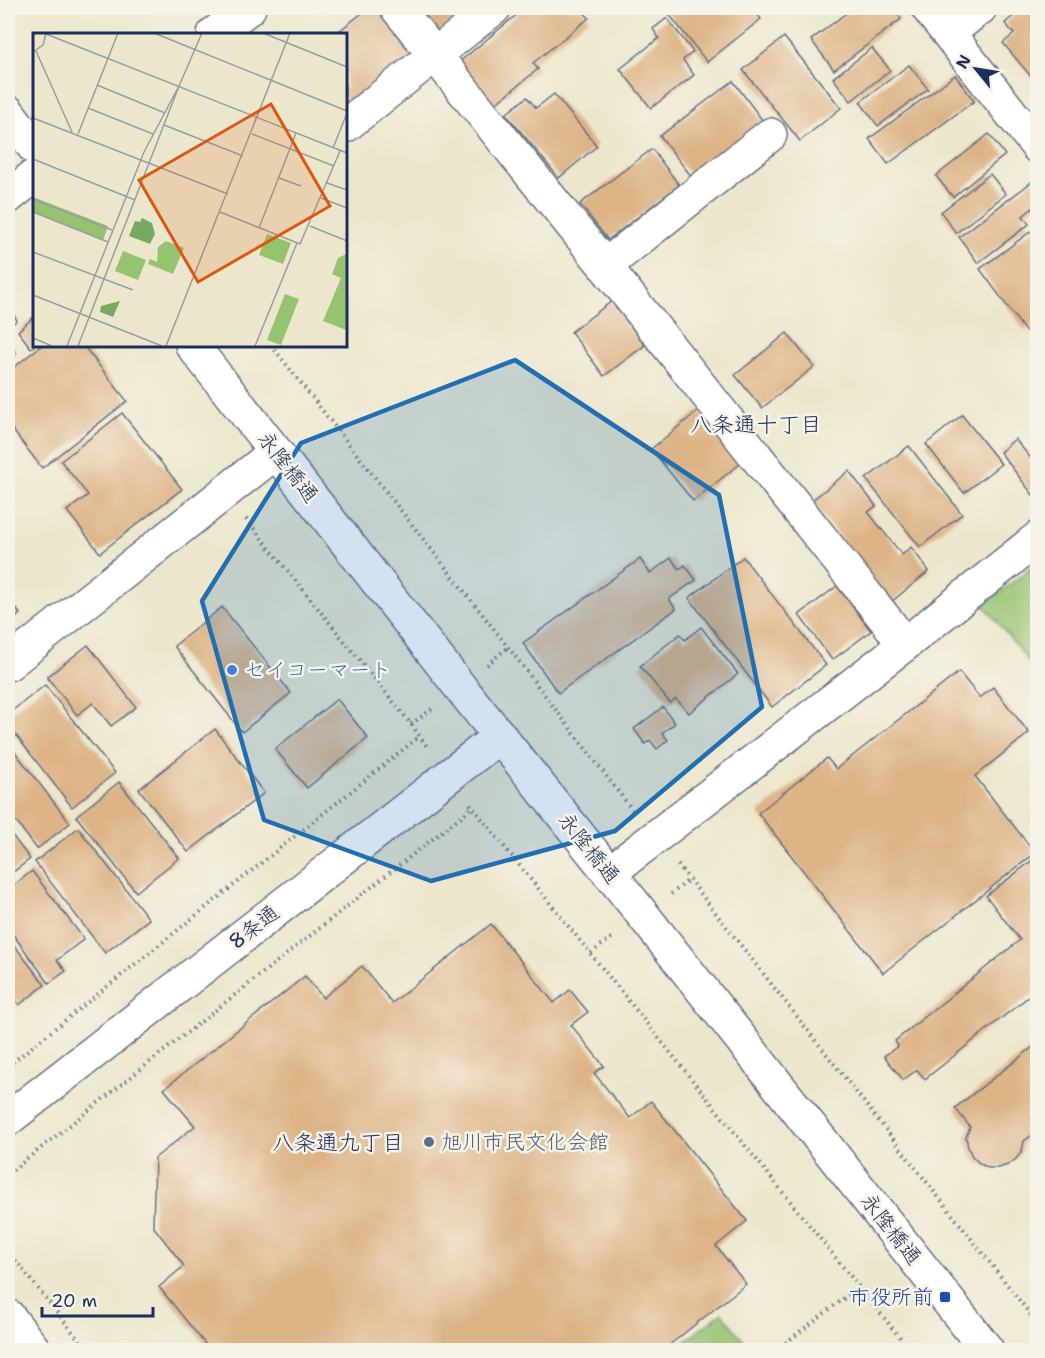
<svg xmlns="http://www.w3.org/2000/svg" width="1045" height="1358" font-family="'Shantell Sans','Klee One',sans-serif">
<style>
.green{fill:#96c370;stroke:#587967;stroke-width:1.5}
.building{fill:#ddb486}
.lines{fill:none;stroke-linecap:round;stroke-linejoin:round}
.minor-casing{stroke:#646f84;stroke-width:36}
.tertiary-casing{stroke:#646f84;stroke-width:36}
.path{stroke:#646f84;stroke-width:4;stroke-dasharray:1.5 4.5;stroke-linecap:butt}
.minor{stroke:#fff;stroke-width:33}
.tertiary{stroke:#fff;stroke-width:33}
.marked{fill:#1f6fb2;fill-opacity:0.2;stroke:#1f6fb2;stroke-width:4.5;stroke-linejoin:round}
.shop-dot{fill:#3f7fe0;stroke:#f7f3e8;stroke-width:2}
.service-dot{fill:#5c6f8a;stroke:#f7f3e8;stroke-width:2}
.transit-dot{fill:#1a4fb4;stroke:#f7f3e8;stroke-width:2}
.labels{text-anchor:middle;stroke-width:5;stroke-linejoin:round;paint-order:stroke}
.street-label{font-size:21px;fill:#1b2f5e;stroke:#f7f3e8}
.shop-label{font-size:21px;fill:#366cbe;stroke:#f7f3e8;text-anchor:start}
.service-label{font-size:21px;fill:#4e5e75;stroke:#f7f3e8;text-anchor:start}
.transit-label{font-size:21px;fill:#164399;stroke:#f7f3e8;text-anchor:end}
.neighbourhood-label{font-size:22px;fill:#1b2f5e;stroke:#f7f3e8}
.inset-road{fill:none;stroke:#989da0;stroke-width:1.5}
.view{fill:#de5710;fill-opacity:0.15;stroke:#de5710;stroke-width:3}
.inset-edge{fill:none;stroke:#1b2f5e;stroke-width:3}
</style>
<rect width="100%" height="100%" fill="#f7f3e8"/>
<filter id="ink" filterUnits="userSpaceOnUse"><feTurbulence type="fractalNoise" baseFrequency=".0167" numOctaves="2"/><feDisplacementMap in="SourceGraphic" scale="12" xChannelSelector="R" yChannelSelector="G"/><feConvolveMatrix kernelMatrix="1 2 1 2 8 2 1 2 1" color-interpolation-filters="sRGB"/></filter>
<filter id="wash" filterUnits="userSpaceOnUse"><feTurbulence type="fractalNoise" baseFrequency=".008" numOctaves="4" result="noise"/><feDisplacementMap in="SourceGraphic" scale="24" xChannelSelector="R" yChannelSelector="G"/><feGaussianBlur stdDeviation="1.35" result="paint"/><feColorMatrix in="noise" values="0 0 0 0 0 0 0 0 0 0 0 0 0 0 0 0 0 1.4 0 .05"/><feComposite in="paint" operator="in"/></filter>
<g filter="url(#wash)">
<rect width="100%" height="100%" fill="#ece7cc"/>
<g class="green">
<polygon points="1037,563 1037,672 984,605"/>
<polygon points="722,1313 751,1350 673,1350"/>
</g>
<g id="blocks">
<g class="building">
<polygon points="369,8 378,8 415,54 350,106 345,99 345,34 335,34"/>
<polygon points="416,8 444,8 454,21 436,35"/>
<polygon points="525,8 580,8 589,18 533,63 538,69 493,106 458,63"/>
<polygon points="664,8 751,8 761,19 707,62"/>
<polygon points="853,8 892,8 901,19 834,70 811,40"/>
<polygon points="1023,8 1038,8 1038,85 1003,43 1014,34 1005,23"/>
<polygon points="667,18 693,52 683,60 694,75 651,108 620,69 659,38 653,29"/>
<polygon points="784,37 841,108 800,141 743,70"/>
<polygon points="872,48 890,70 851,101 833,78"/>
<polygon points="909,65 928,89 878,126 860,102"/>
<polygon points="955,75 974,101 888,164 869,139"/>
<polygon points="733,81 763,121 691,176 660,136"/>
<polygon points="554,94 597,146 559,178 506,114 527,97 536,108"/>
<polygon points="989,134 1005,155 953,197 936,176"/>
<polygon points="652,149 679,185 608,240 580,204"/>
<polygon points="990,174 1006,194 956,233 941,212"/>
<polygon points="1033,181 1038,187 1038,204 1023,216 1029,224 978,263 959,237"/>
<polygon points="1034,229 1038,234 1038,288 1034,290 1038,295 1038,321 1025,331 980,269"/>
<polygon points="612,301 645,345 604,376 571,332"/>
<polygon points="8,308 17,320 8,328"/>
<polygon points="34,317 34,346 31,348 18,331"/>
<polygon points="787,333 814,367 762,408 735,375"/>
<polygon points="8,341 16,353 8,359"/>
<polygon points="42,345 83,345 127,401 42,468 8,424 8,372"/>
<polygon points="699,410 741,463 693,501 651,449"/>
<polygon points="122,413 182,489 100,553 67,511 88,495 61,461"/>
<polygon points="962,415 1001,464 964,493 926,444"/>
<polygon points="1015,439 1038,467 1038,491 1033,495 1000,452"/>
<polygon points="909,446 962,514 920,547 866,479"/>
<polygon points="849,471 876,506 868,512 902,555 911,547 929,571 891,602 811,501"/>
<polygon points="743,557 826,665 772,707 689,598"/>
<polygon points="671,558 679,569 685,565 696,580 669,599 676,609 558,693 523,643 640,559 650,573"/>
<polygon points="837,586 871,631 832,660 799,615"/>
<polygon points="8,598 20,614 8,624"/>
<polygon points="222,607 291,693 242,732 174,646"/>
<polygon points="701,627 738,674 689,713 676,699 670,703 640,666 680,634 685,640"/>
<polygon points="88,645 136,707 111,726 93,703 77,715 47,677"/>
<polygon points="959,672 980,698 993,687 1029,733 975,776 1035,853 883,973 758,813 827,758 836,769"/>
<polygon points="45,685 115,773 72,807 8,725 8,714"/>
<polygon points="337,699 368,738 307,788 275,749"/>
<polygon points="663,707 675,723 662,733 668,740 657,749 650,740 645,744 634,729"/>
<polygon points="215,729 264,793 188,852 139,789"/>
<polygon points="8,743 70,823 37,849 8,811"/>
<polygon points="119,782 179,858 136,892 76,816"/>
<polygon points="78,828 149,919 105,953 35,862"/>
<polygon points="8,830 30,859 8,876"/>
<polygon points="1038,856 1038,989 925,1079 917,1070 903,1080 884,1056 898,1046 895,1041 1020,940 986,896"/>
<polygon points="32,871 84,939 57,960 66,971 49,983 8,928 8,890"/>
<polygon points="491,924 554,1003 570,990 588,1012 571,1025 604,1066 594,1073 630,1118 651,1101 747,1221 716,1246 746,1284 663,1350 210,1350 159,1287 184,1266 153,1226 155,1158 195,1126 164,1089 305,976 323,998 362,966 392,1003"/>
<polygon points="14,945 45,985 19,1005 8,990 8,950"/>
<polygon points="1038,1043 1038,1131 1024,1141 1022,1151 1016,1159 1008,1165 998,1168 988,1168 979,1163 972,1156 968,1147 966,1137 970,1127 955,1108"/>
</g>
</g>
</g>
<g filter="url(#ink)">
<use href="#blocks" fill-opacity="0" stroke="#646f84" stroke-width="1.5"/>
<g class="lines">
<g class="minor-casing">
<g id="minor">
<polyline points="397,8 605,266 890,625 904,645"/>
<polyline points="928,8 1038,147"/>
<polyline points="948,33 980,8"/>
<polyline points="345,126 494,8"/>
<polyline points="605,266 770,135"/>
<polyline points="8,664 276,452"/>
<polyline points="8,1119 500,736"/>
</g>
</g>
<g class="tertiary-casing">
<g id="tertiary">
<polyline points="214,34 249,8"/>
<polyline points="8,112 34,147"/>
<polyline points="8,197 34,176"/>
<polyline points="192,345 460,687 643,915 987,1350"/>
<polyline points="609,873 904,645 1038,538"/>
<polyline points="8,1316 34,1350"/>
</g>
</g>
<g class="path">
<polyline points="271,345 508,647 633,811"/>
<polyline points="246,519 411,724 428,748"/>
<polyline points="487,665 508,647"/>
<polyline points="411,724 432,709"/>
<polyline points="470,804 910,1350"/>
<polyline points="678,865 1038,1324"/>
<polyline points="671,894 689,880"/>
<polyline points="591,953 614,936"/>
<polyline points="8,1066 419,737"/>
<polyline points="8,1174 473,807"/>
<polyline points="8,1251 87,1350"/>
<polyline points="776,1350 859,1287"/>
</g>
<use href="#minor" class="minor"/>
<use href="#tertiary" class="tertiary"/>
</g>
</g>
<path class="marked" d="M515 360 719 495 762 707 615 831 431 881 264 820 202 601 301 443Z"/>
<circle class="shop-dot" cx="232" cy="670" r="6"/>
<circle class="service-dot" cx="429" cy="1142" r="6"/>
<rect class="transit-dot" x="939" y="1291" width="12" height="12" rx="3"/>
<g class="labels">
<g class="street-label">
<text transform="translate(288 467) rotate(52)" y="7">永隆橋通</text>
<text transform="translate(589 848) rotate(51)" y="7">永隆橋通</text>
<text transform="translate(254 927) rotate(-38)" y="7">8条通</text>
<text transform="translate(891 1229) rotate(52)" y="7">永隆橋通</text>
</g>
<g class="shop-label">
<text x="244" y="677">セイコーマート</text>
</g>
<g class="service-label">
<text x="441" y="1149">旭川市民文化会館</text>
</g>
<g class="transit-label">
<text x="933" y="1304">市役所前</text>
</g>
<g class="neighbourhood-label">
<text x="756" y="432">八条通十丁目</text>
<text x="338" y="1150">八条通九丁目</text>
</g>
</g>
<g transform="translate(33 33)">
<rect width="314" height="314" fill="#ece7cc"/>
<path d="M0 164 75 193 70 207 0 179ZM234 201 258 210 250 231 226 222ZM133 208 151 215 140 241 115 231 117 226 124 229 125 214ZM90 218 113 227 105 247 82 238ZM313 221V297L290 288 308 245 299 241 305 225ZM252 261 266 266 248 312 234 307Z" fill="#96c370"/>
<path d="M109 185 119 190 122 201 117 211 96 203 102 188 107 189ZM87 268 80 284 67 279 68 273Z" fill="#78a962"/>
<path class="inset-road" d="M121 0 314 78M230 0 314 34M13 1 314 120M3 18 39 99M0 19 10 12 13 0M64 52 132 80M55 75 120 101M0 85 195 161M131 92 210 123M45 101 85 0M219 101 301 133M300 115 314 80M0 126 102 167M246 145 268 153M294 150 314 157M288 165 314 175M0 166 79 197M0 179 75 209M187 179 267 211 307 118M277 193 314 208M226 195 263 100M0 219 100 257M0 262 129 313M0 305 19 313M34 313 111 119 146 53 169 0M45 313 146 53M133 313 257 0M222 313 264 210"/>
<path class="view" d="M238 71 297 173 165 249 106 147Z"/>
<rect width="314" height="314" class="inset-edge"/>
</g>
<rect width="1045" height="1358" fill="none" stroke="#f7f3e8" stroke-width="30"/>
<g transform="translate(976 69) rotate(300)" stroke="#f7f3e8" stroke-width="4.5" paint-order="stroke">
<path d="M0-4.5L10 22L0 15L-10 22Z" fill="#1b2f5e"/>
<text y="-9" font-size="16" font-weight="bold" text-anchor="middle" fill="#1b2f5e">N</text>
</g>
<path d="M42 1307v9h111v-9" fill="none" stroke="#1b2f5e" stroke-width="3"/>
<text x="51" y="1307" font-size="18" fill="#1b2f5e" stroke="#f7f3e8" stroke-width="4.5" paint-order="stroke">20 m</text>
</svg>
